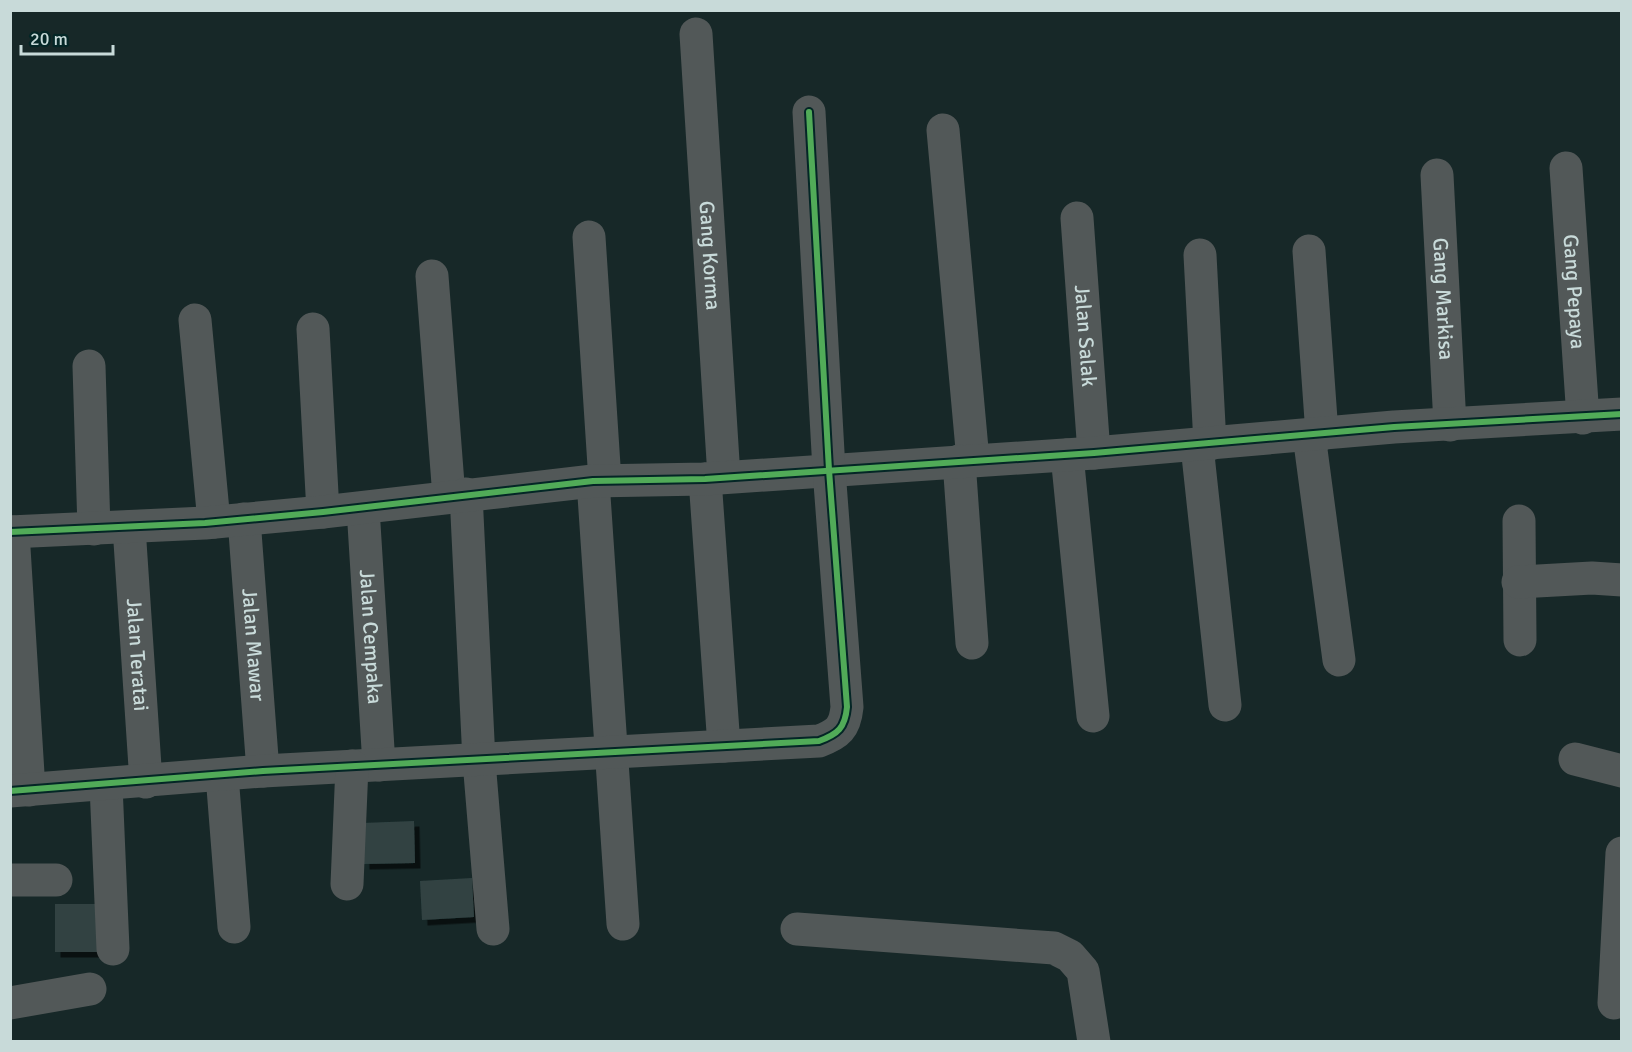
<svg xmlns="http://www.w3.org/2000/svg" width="1632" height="1052" font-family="Signika,sans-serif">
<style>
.building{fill:#314343;filter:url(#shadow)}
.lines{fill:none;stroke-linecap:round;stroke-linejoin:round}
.street{stroke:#525858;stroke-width:33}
.cycleway-casing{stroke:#042626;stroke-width:10}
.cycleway{stroke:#51ab58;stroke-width:6}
.labels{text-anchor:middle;stroke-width:4.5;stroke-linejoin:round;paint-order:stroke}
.street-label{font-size:21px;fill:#c8dad9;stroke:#042626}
</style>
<defs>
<filter id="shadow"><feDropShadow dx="5.5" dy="5.5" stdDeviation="0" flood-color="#0009"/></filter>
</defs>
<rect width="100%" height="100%" fill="#172828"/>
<g class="building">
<polygon points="414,821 415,863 364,864 363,823"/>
<polygon points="472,878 474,917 422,920 420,881"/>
<rect x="55" y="904" width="43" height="48"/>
</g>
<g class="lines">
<g class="street">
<path id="s1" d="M696 34 724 477"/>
<polyline points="943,130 973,460"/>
<path id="s2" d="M1566 168 1583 418"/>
<path id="s3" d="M1437 175 1450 425"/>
<path id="s4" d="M1077 218 1094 453"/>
<polyline points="589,237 605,481"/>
<polyline points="1309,251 1322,434"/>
<polyline points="1200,255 1210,444"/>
<polyline points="432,276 449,497"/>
<polyline points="195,320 214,522"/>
<polyline points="313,329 323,512"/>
<polyline points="89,366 94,529"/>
<polyline points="1309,435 1339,660"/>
<polyline points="1197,446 1225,705"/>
<polyline points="1067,455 1093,716"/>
<polyline points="959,461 972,643"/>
<polyline points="705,479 724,746"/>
<polyline points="593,481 623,924"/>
<polyline points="466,494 479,761 493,929"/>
<path id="s5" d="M363 508 379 765"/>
<path id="s6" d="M244 519 263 771"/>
<polyline points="1519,521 1520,640"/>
<path id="s7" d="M129 527 146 782"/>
<polyline points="10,532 205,523 323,512 593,481 705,479 1094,453 1394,427 1622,414"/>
<polyline points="13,532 29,790"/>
<polyline points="1518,582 1592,578 1622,580"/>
<polyline points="1575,759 1622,771"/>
<polyline points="222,775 234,927"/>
<polyline points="106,785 113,949"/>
<path d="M10 791 263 771 819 741C838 734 845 728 847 707L829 470 809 112"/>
<polyline points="10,880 56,880"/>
<polyline points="347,884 352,766"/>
<polyline points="797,929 1054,948 1070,956 1083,971 1094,1042"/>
<polyline points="10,1003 90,989"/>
<polyline points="1614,1003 1622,853"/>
</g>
<g class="cycleway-casing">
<g id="cycleway">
<polyline points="10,532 205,523 323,512 593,481 705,479 1094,453 1394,427 1622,414"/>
<path d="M10 791 263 771 819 741C838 734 845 728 847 707L829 470 809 112"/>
</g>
</g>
<use href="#cycleway" class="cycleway"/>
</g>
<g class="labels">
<g class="street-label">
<text dy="7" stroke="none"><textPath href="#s1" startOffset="222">Gang Korma</textPath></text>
<text dy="7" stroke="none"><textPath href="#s2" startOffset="124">Gang Pepaya</textPath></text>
<text dy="7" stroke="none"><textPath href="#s3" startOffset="124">Gang Markisa</textPath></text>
<text dy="7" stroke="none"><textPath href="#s4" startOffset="118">Jalan Salak</textPath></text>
<text dy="7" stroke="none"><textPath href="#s5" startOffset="129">Jalan Cempaka</textPath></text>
<text dy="7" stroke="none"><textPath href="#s6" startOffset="126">Jalan Mawar</textPath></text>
<text dy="7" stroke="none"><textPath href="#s7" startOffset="128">Jalan Teratai</textPath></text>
</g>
</g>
<rect width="1632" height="1052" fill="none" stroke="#c8dad9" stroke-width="24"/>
<path d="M21 45v9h92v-9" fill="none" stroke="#c8dad9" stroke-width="3"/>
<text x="30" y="45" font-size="18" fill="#c8dad9" stroke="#042626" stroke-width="4.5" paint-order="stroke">20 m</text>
</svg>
